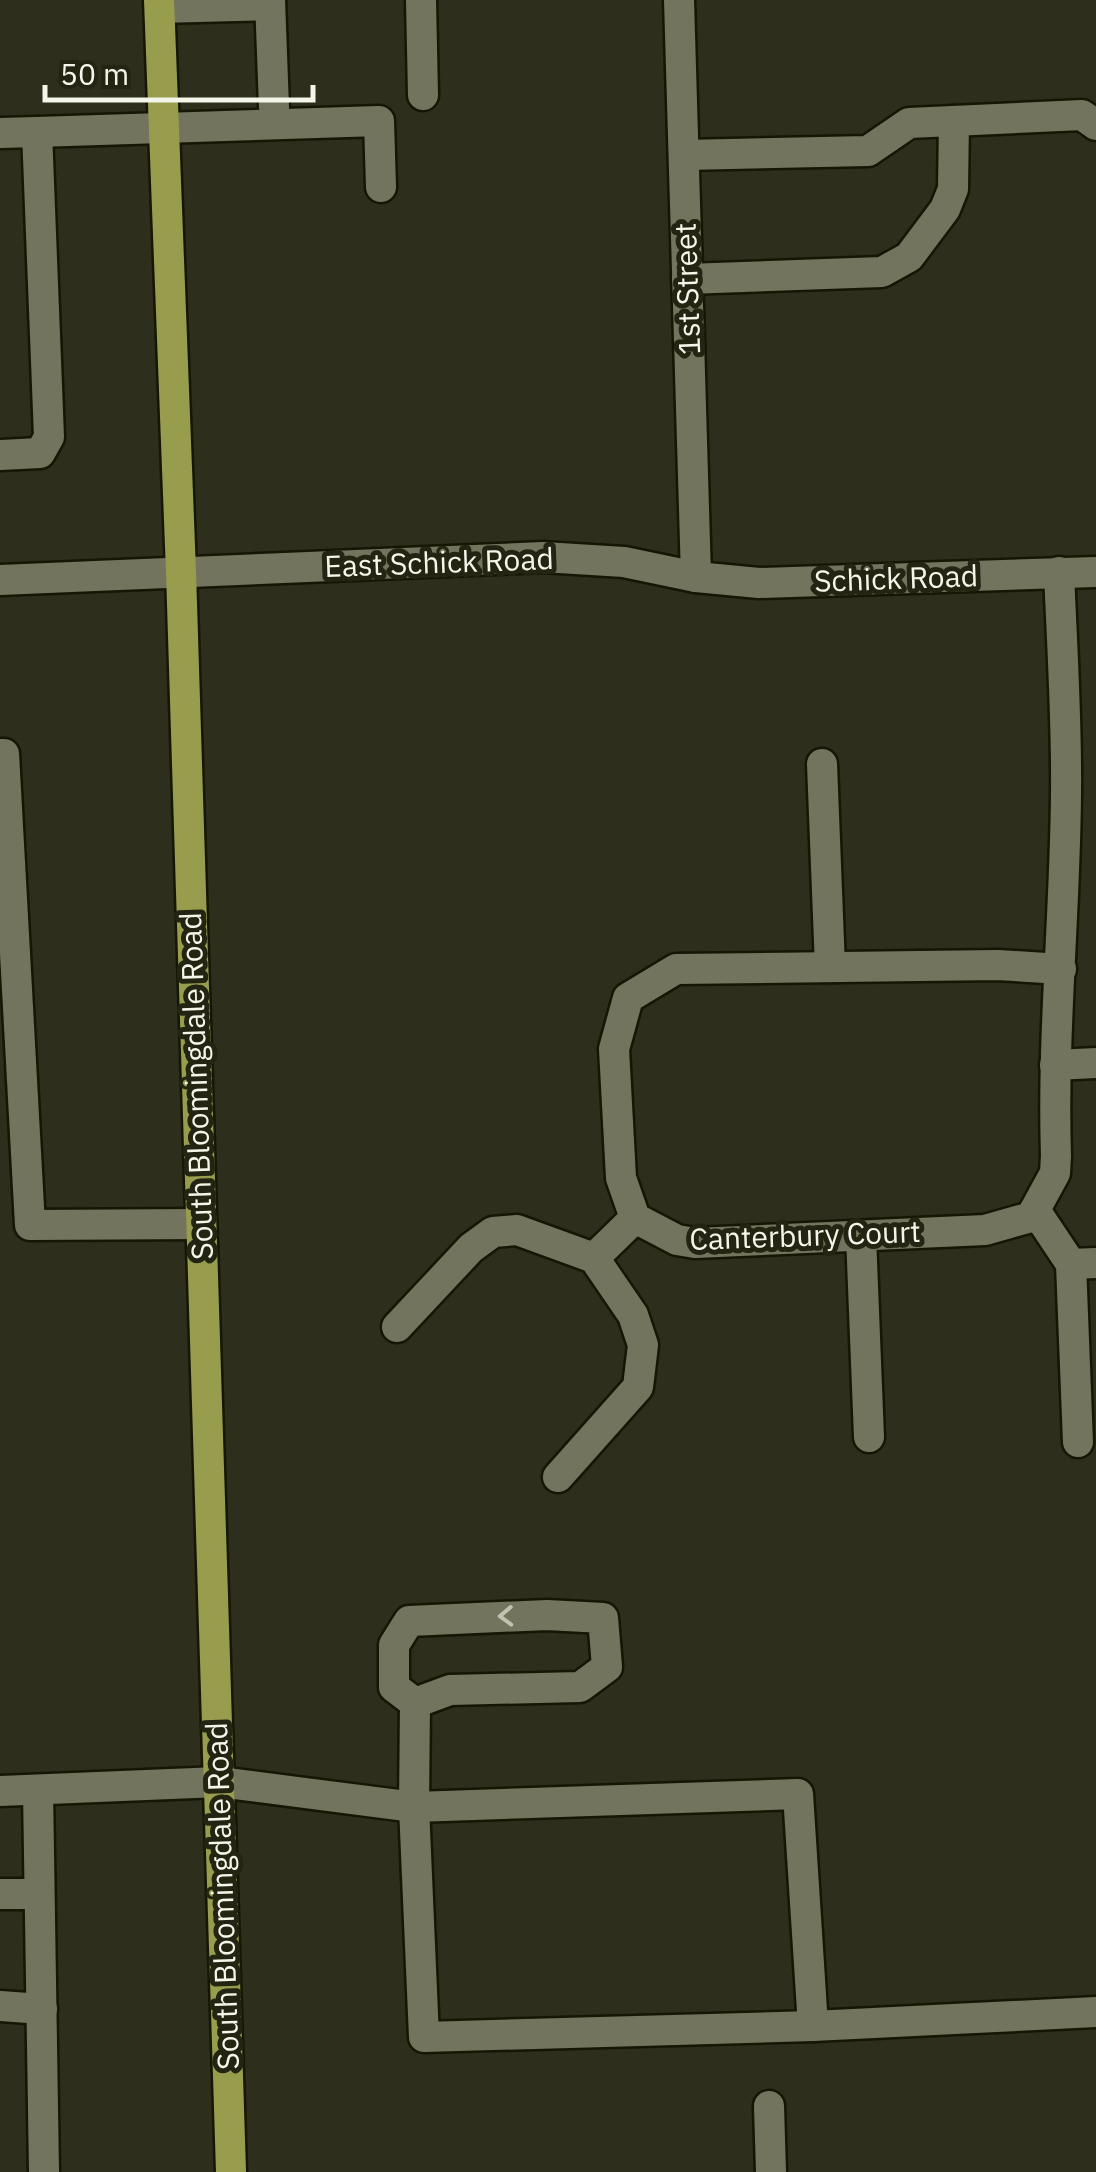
<svg xmlns="http://www.w3.org/2000/svg" width="1096" height="2172" font-family="'IBM Plex Sans',sans-serif">
<style>
.lines{fill:none;stroke-linecap:round;stroke-linejoin:round}
.minor-casing{stroke:#151604;stroke-width:35}
.major-casing{stroke:#151604;stroke-width:35}
.minor{stroke:#72745e;stroke-width:30}
.major{stroke:#989c4d;stroke-width:30}
.oneway{stroke:#c1c2b2}
.labels{text-anchor:middle;stroke-width:10;stroke-linejoin:round;paint-order:stroke}
.street-label{font-size:30px;fill:#f5f6ea;stroke:#232411}
</style>
<rect width="100%" height="100%" fill="#2d2e1b"/>
<g class="lines">
<g class="minor-casing">
<g id="minor">
<polyline points="270,0 274,107"/>
<polyline points="421,0 423,95"/>
<polyline points="679,0 696,577"/>
<polyline points="160,8 270,5"/>
<polyline points="37,132 379,121 381,187"/>
<polyline points="0,133 37,132 49,437 40,453 0,455"/>
<polyline points="684,155 868,151 909,123 1082,115 1096,125"/>
<polyline points="687,279 882,272 909,257 945,209 953,189 954,121"/>
<path d="M1059 572C1062 646 1067 721 1066 795 1065 916 1052 1036 1056 1156L1055 1173 1031 1217 985 1230 695 1243 677 1240 635 1218 621 1178 614 1049 628 998 676 969 998 965 1061 969"/>
<polyline points="0,580 543,557 624,562 696,577 759,583 1096,572"/>
<polyline points="0,754 4,754 30,1225 201,1224"/>
<polyline points="822,764 830,967"/>
<polyline points="1055,1065 1096,1063"/>
<polyline points="1035,1210 1071,1264 1096,1263"/>
<polyline points="861,1236 869,1437"/>
<polyline points="594,1258 635,1218"/>
<polyline points="1071,1264 1078,1442"/>
<polyline points="397,1327 471,1248 493,1232 517,1230 594,1258 633,1315 643,1345 638,1387 558,1477"/>
<polyline points="38,1790 44,2172"/>
<polyline points="0,1791 219,1782 414,1807 415,1703 450,1690 580,1687 607,1667 603,1618 547,1615 409,1621 394,1645 394,1687 415,1703"/>
<polygon points="798,1794 813,2026 424,2037 414,1807"/>
<polyline points="0,1894 39,1894"/>
<polyline points="0,2006 42,2009"/>
<polyline points="813,2026 1096,2012"/>
<polyline points="769,2106 771,2172"/>
</g>
</g>
<g class="major-casing">
<polyline id="major" points="159,0 181,572 231,2172"/>
</g>
<use href="#minor" class="minor"/>
<use href="#major" class="major"/>
</g>
<defs><path id="oneway-chevron" d="M-2-3.5L2.5 0L-2 3.5" fill="none" stroke-width="1.6" stroke-linecap="round" stroke-linejoin="round" transform="scale(2.5)"/></defs>
<use class="oneway" href="#oneway-chevron" transform="translate(506 1616) rotate(178)"/>
<g class="labels">
<g class="street-label">
<text transform="translate(688 289) rotate(-92)" y="10">1st Street</text>
<text transform="translate(439 563) rotate(-2)" y="10">East Schick Road</text>
<text transform="translate(896 579) rotate(-2)" y="10">Schick Road</text>
<text transform="translate(197 1086) rotate(-92)" y="10">South Bloomingdale Road</text>
<text transform="translate(805 1236) rotate(-2)" y="10">Canterbury Court</text>
<text transform="translate(223 1896) rotate(-92)" y="10">South Bloomingdale Road</text>
</g>
</g>
<path d="M45 85v15h268v-15" fill="none" stroke="#f5f6ea" stroke-width="5"/>
<text x="60" y="85" font-size="30" fill="#f5f6ea" stroke="#232411" stroke-width="8" paint-order="stroke">50 m</text>
</svg>
